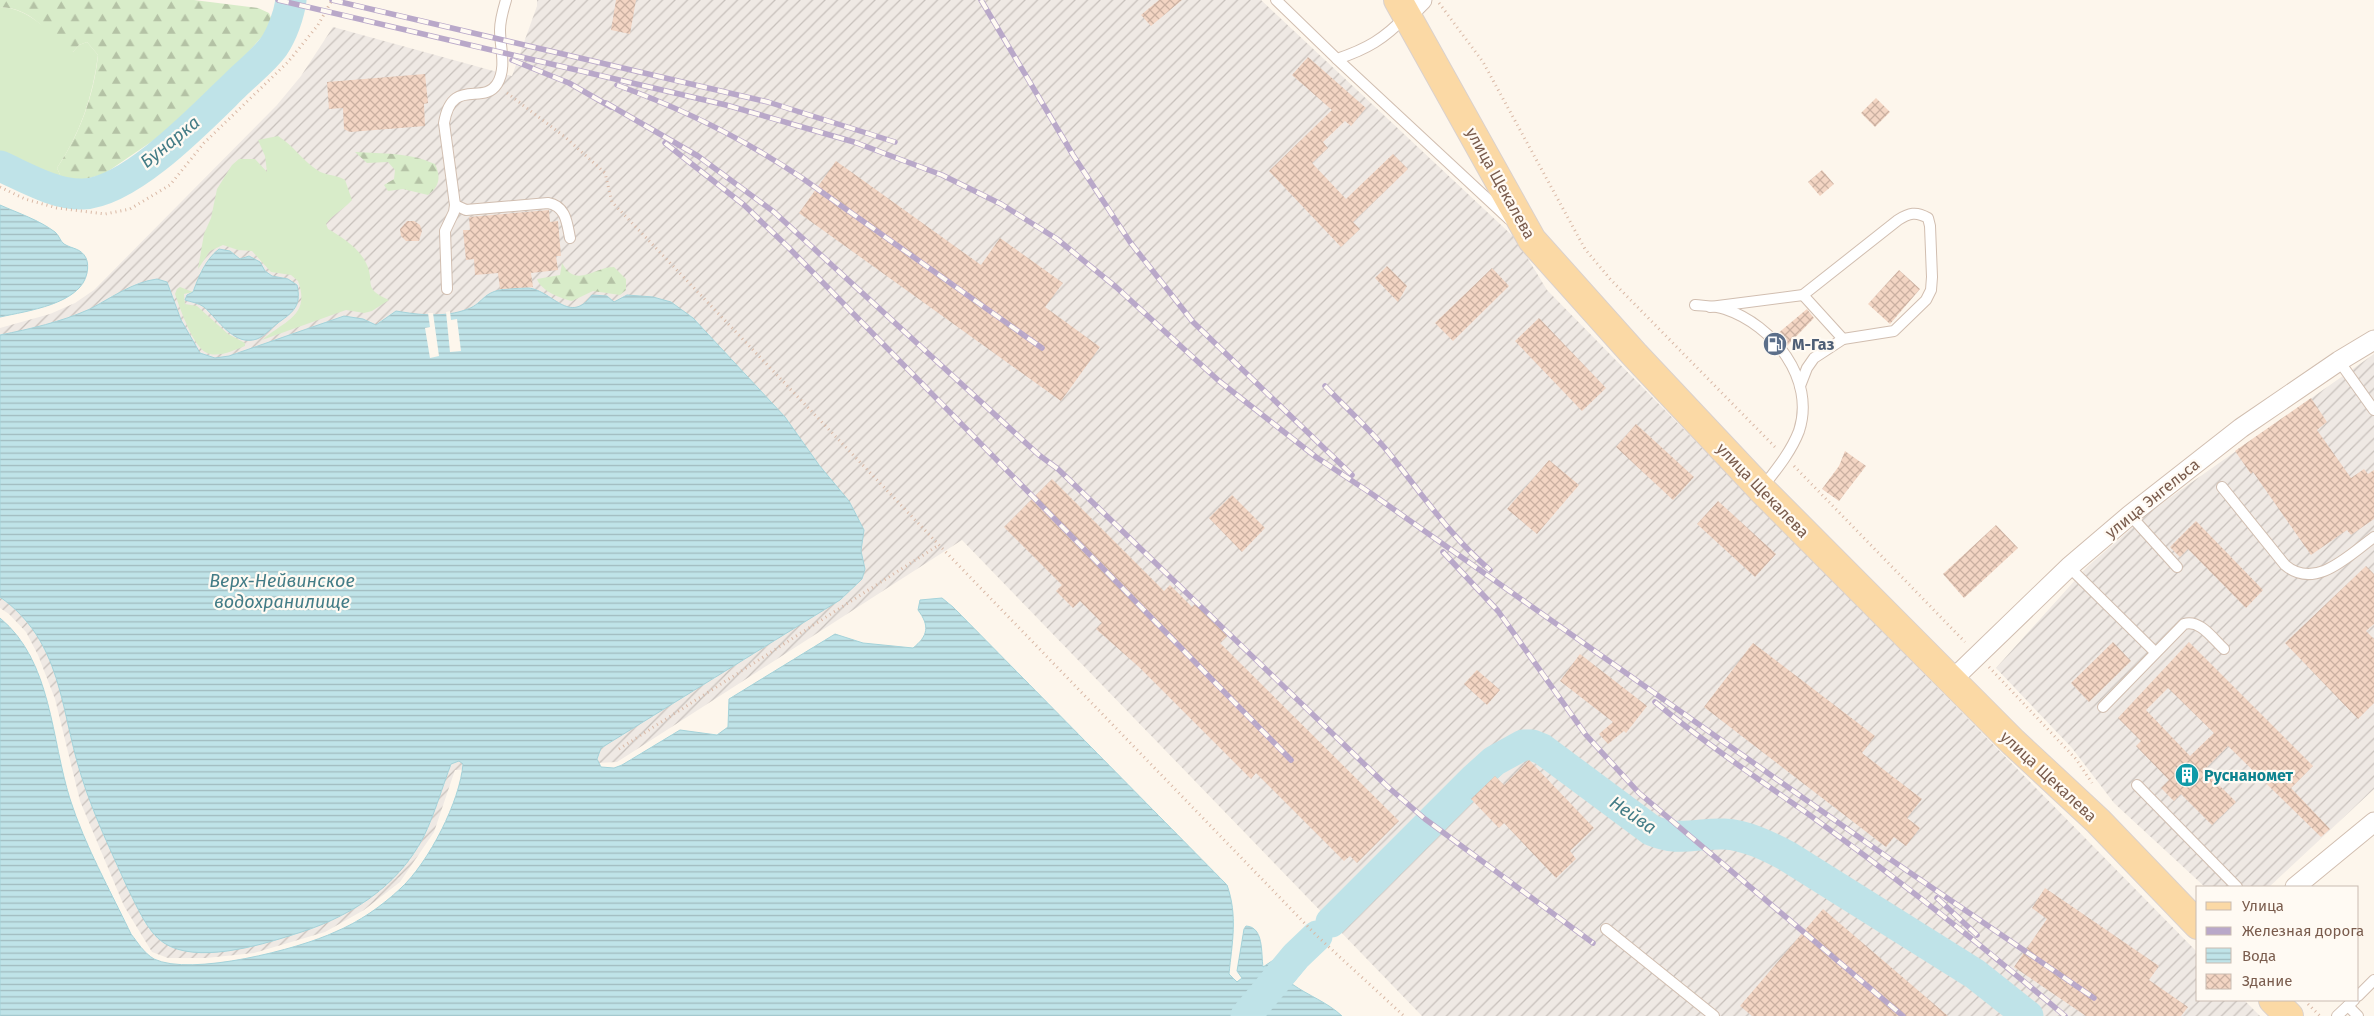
<svg xmlns="http://www.w3.org/2000/svg" width="2374" height="1016" font-family="'Fira Sans',sans-serif">
<style>
.industrial{fill:url(#industrial-furrows)}
.grass{fill:#d8ecc9}
.forest{fill:url(#forest-firs)}
.water{fill:url(#water-rules);stroke:#a5d3da}
.pier{fill:#fdf6ec}
.lines{fill:none;stroke-linecap:round;stroke-linejoin:round}
.river{stroke:#bfe3e8;stroke-width:31}
.building{fill:url(#building-cross-hatch);fill-rule:evenodd}
.service-casing{stroke:#d1beb0;stroke-width:12}
.minor-casing{stroke:#d1beb0;stroke-width:21}
.primary-casing{stroke:#dad1cd;stroke-width:30}
.path{stroke:#d9b8a5;stroke-width:3;stroke-dasharray:1 4;stroke-linecap:butt}
.service{stroke:#fff;stroke-width:10}
.minor{stroke:#fff;stroke-width:19}
.primary{stroke:#fbd9a5;stroke-width:28}
.rail-casing{stroke:#b9a8c9;stroke-width:5.5}
.rail{stroke:#fffaf3;stroke-width:4;stroke-dasharray:11;stroke-linecap:butt}
.labels{text-anchor:middle;stroke-width:4.5;stroke-linejoin:round;paint-order:stroke}
.street-label{font-size:16px;fill:#7a5c4d;stroke:#fffaf3}
.service-label{font-size:16px;font-weight:bold;fill:#4e5e75;stroke:#fffaf3;text-anchor:start}
.culture-label{font-size:16px;font-weight:bold;fill:#0d838f;stroke:#fffaf3;text-anchor:start}
.water-label{font-size:18px;font-style:italic;fill:#437c86;stroke:#fffaf3}
</style>
<defs>
<pattern id="industrial-furrows" width="10" height="10" patternUnits="userSpaceOnUse" patternTransform="scale(1.25)"><rect width="10" height="10" fill="#efe9e4"/><path d="M-1 1l2-2M0 10L10 0M9 11l2-2" fill="none" stroke="#c7c0bb"/></pattern>
<pattern id="forest-firs" width="22" height="20" patternUnits="userSpaceOnUse" patternTransform="scale(1.25)"><rect width="22" height="20" fill="#d8ecc9"/><path d="M5 1l3.5 6h-7zM16 11l3.5 6h-7z" fill="#b4c2a5"/></pattern>
<pattern id="water-rules" width="6" height="5" patternUnits="userSpaceOnUse" patternTransform="scale(1.25)"><rect width="6" height="5" fill="#bfe3e8"/><path d="M0 2.5h6" fill="none" stroke="#a0bbbe"/></pattern>
<pattern id="building-cross-hatch" width="8" height="8" patternUnits="userSpaceOnUse" patternTransform="scale(1.25)"><rect width="8" height="8" fill="#f3d5c3"/><path d="M0 0l8 8M0 8l8-8" fill="none" stroke="#cab0a1"/></pattern>
</defs>
<rect width="100%" height="100%" fill="#fdf6ec"/>
<g class="industrial">
<polygon points="537,0 1261,0 1516,239 1547,290 2198,953 2198,1000 2244,1000 2260,1016 1422,1016 962,540 617,762 455,770 434,832 400,882 364,910 325,932 254,953 206,958 168,958 152,952 124,906 80,801 55,699 38,655 26,632 9,614 0,608 0,328 50,314 75,303 94,290 277,105 301,76 333,27 512,76 537,6"/>
<polygon points="2374,354 2374,789 2269,887 2205,887 2114,803 2072,748 1996,668 2087,567 2151,511"/>
</g>
<g class="grass">
<path d="M0 7C31 8 50 34 73 52L79 45 87 42 98 55C93 96 80 134 57 168L61 177C39 177 20 167 0 158Z"/>
<path d="M278 136C293 145 302 160 317 170 326 176 335 174 345 180L352 200C344 209 333 214 326 224L328 229C342 237 359 248 366 263 376 283 361 288 389 300L372 311 364 313 346 310 262 340C284 321 311 316 298 281L291 275 271 272 252 251 238 250 223 245 210 251 198 269 204 234 211 218 217 189 232 165 239 159H255L267 172 265 156 258 140Z"/>
<path d="M180 287 193 292 184 294 185 304 197 306 228 334 245 343V346C234 350 219 358 207 353 193 347 180 308 175 294L177 289Z"/>
</g>
<g class="forest">
<path d="M0 0H194L258 8 269 13 272 20 269 29 232 70 173 127 104 174 75 182 61 177 57 168C80 134 94 95 98 55L87 42 79 45 73 52 65 51C46 29 30 8 0 7Z"/>
<path d="M355 152C384 154 407 152 435 164 441 177 440 186 428 195L403 189 388 191 384 185 394 179 395 170 388 162 367 163Z"/>
<path d="M562 263C576 289 594 267 614 267L626 279V290L620 295 593 291 572 301C560 298 541 291 537 279L560 275Z"/>
</g>
<g class="water">
<path d="M0 205C18 213 39 220 55 232 59 235 60 241 64 244 72 249 81 248 86 258 88 262 88 268 87 273 81 304 27 311 0 317Z"/>
<path d="M219 249 230 251 240 259 249 256 260 262 265 271 272 276 288 279 297 285C301 303 296 310 282 320 274 325 265 336 257 339 234 347 218 319 204 307 199 303 191 302 185 300L187 295 193 292C199 276 205 260 219 249Z"/>
<path d="M157 279 167 282 181 320 200 353 215 358 229 356 344 316 363 319 376 325 396 311C420 315 444 318 468 309 476 306 480 301 486 296 496 288 510 289 523 288 550 285 568 328 592 295L607 296 614 302 627 295 653 297 671 302 693 318 785 417 819 465 849 501 864 530 861 551 865 569 862 579 840 600 601 748 597 759 601 767 614 768 622 765 680 730 717 735 728 727 729 699 835 634 863 643 913 648C928 636 930 626 918 610L920 600 942 598 953 607 1227 885C1238 916 1232 943 1229 974L1237 982 1242 978 1237 971 1244 929 1246 926C1264 927 1261 953 1263 967L1290 949 1306 967 1292 984C1309 996 1327 1002 1342 1016H0V618C52 661 51 739 70 799 85 846 110 890 131 934 138 943 144 953 154 959 191 977 299 949 335 932 359 922 382 906 401 888 429 862 460 801 463 764L459 761 451 764C442 788 435 813 424 836 397 889 346 919 292 935 258 946 196 964 164 943 147 932 137 906 128 889 111 851 93 814 81 775 60 708 62 641 0 597V335C30 329 61 322 90 309 111 298 133 282 157 279Z"/>
</g>
<g class="pier">
<polygon points="450,311 451,320 457,319 461,351 450,352 446,312"/>
<polygon points="428,313 433,313 439,356 430,358 425,328 430,327"/>
</g>
<g class="lines">
<g class="river">
<path d="M0 166C25 177 55 195 83 194 131 192 202 117 236 84 248 72 264 60 274 46 282 34 289 15 291 0"/>
<path d="M1331 922 1474 779 1494 761 1523 745H1532L1542 749 1651 830C1678 842 1697 833 1724 834 1746 835 1768 846 1787 856L1975 974 2028 1016"/>
<polyline points="1246,1016 1296,956 1317,936"/>
</g>
</g>
<g class="building">
<polygon points="616,0 636,0 630,34 611,30"/>
<polygon points="1159,0 1182,0 1151,26 1141,15"/>
<polygon points="1308,57 1366,108 1351,126 1345,121 1323,142 1328,148 1312,163 1346,199 1393,154 1408,169 1353,222 1360,229 1341,247 1269,171 1332,110 1292,75"/>
<polygon points="425,74 428,103 424,104 425,126 350,132 344,129 343,108 329,109 327,82"/>
<polygon points="1876,98 1890,112 1875,127 1861,113"/>
<polygon points="836,161 981,265 1000,238 1063,283 1045,307 1100,347 1061,401 799,213"/>
<polygon points="1822,170 1834,184 1820,196 1808,182"/>
<polygon points="549,210 550,222 558,221 561,256 556,256 558,270 531,273 533,287 500,289 498,273 475,275 474,259 466,260 463,230 470,230 469,217"/>
<polygon points="407,221 414,221 420,225 422,231 419,241 406,241 401,236 400,229"/>
<polygon points="1387,266 1407,286 1398,302 1375,278"/>
<polygon points="1492,268 1509,286 1453,341 1435,323"/>
<polygon points="1899,270 1920,289 1890,324 1868,304"/>
<polygon points="1807,309 1814,318 1787,346 1777,334"/>
<polygon points="1539,318 1606,388 1582,411 1515,341"/>
<polygon points="2311,398 2327,422 2317,430 2351,478 2364,469 2368,474 2374,470 2374,519 2351,535 2347,530 2311,555 2253,472 2251,474 2235,451"/>
<polygon points="1636,424 1694,477 1673,500 1616,447"/>
<polygon points="1845,451 1866,466 1839,501 1822,489 1839,466"/>
<polygon points="1549,460 1579,485 1537,534 1507,509"/>
<polygon points="1052,479 1164,591 1170,585 1192,607 1198,601 1230,633 1220,643 1399,821 1357,863 1350,856 1344,861 1256,773 1251,779 1139,667 1096,629 1102,623 1080,601 1073,608 1056,591 1062,585 1004,527"/>
<polygon points="1232,495 1265,528 1242,552 1209,518"/>
<polygon points="1718,501 1776,554 1755,577 1697,524"/>
<polygon points="2196,521 2263,590 2246,608 2188,549 2180,557 2170,547"/>
<polygon points="1996,525 2018,548 1964,598 1943,574"/>
<polygon points="2366,566 2374,574 2374,624 2366,631 2374,639 2374,703 2358,719 2285,643"/>
<polygon points="2113,642 2131,661 2089,702 2071,683"/>
<path d="M2189 642 2313 766 2291 788 2330 829 2321 837 2228 746 2204 770 2236 802 2212 825 2181 794 2174 801 2161 788 2169 780 2136 746 2141 741 2118 718ZM2168 688 2214 733 2190 756 2146 710Z"/>
<polygon points="1753,643 1875,736 1862,753 1922,799 1907,818 1920,828 1906,846 1894,837 1886,847 1704,707"/>
<polygon points="1580,654 1647,706 1626,733 1624,731 1608,744 1599,734 1613,722 1560,681"/>
<polygon points="1477,670 1500,690 1487,705 1464,684"/>
<polygon points="1529,760 1594,828 1570,851 1576,859 1556,878 1504,823 1499,828 1471,799 1495,776 1504,785"/>
<polygon points="2045,888 2159,966 2149,980 2188,1007 2181,1016 2086,1016 2014,967 2047,919 2032,908"/>
<polygon points="1823,909 1948,1016 1752,1016 1740,1006"/>
</g>
<g class="lines">
<g class="service-casing">
<g id="service">
<path d="M1276 0 1337 59C1367 49 1384 39 1406 16"/>
<polyline points="1337,59 1509,219"/>
<path d="M455 205 466 210 548 203C566 206 567 223 570 238"/>
<path d="M447 289 445 231 454 212 455 205 444 123C452 76 483 106 497 84 507 68 500 48 500 30 500 20 503 10 506 0"/>
<polyline points="1803,295 1843,339"/>
<path d="M1695 305C1705 306 1716 306 1725 309 1773 325 1816 379 1799 431 1791 452 1776 470 1762 488"/>
<path d="M1710 307 1803 295 1898 220C1909 213 1916 211 1928 218L1930 226 1932 277 1931 290 1926 300 1894 331 1843 339 1814 358 1807 368 1800 386"/>
<polyline points="2339,361 2374,410"/>
<path d="M2222 487 2285 565C2315 591 2349 555 2374 537"/>
<polyline points="2130,515 2177,567"/>
<polyline points="2069,567 2155,652"/>
<path d="M2103 707 2184 624C2200 619 2213 639 2224 649"/>
<polyline points="2137,785 2237,887"/>
<polyline points="1606,929 1714,1016"/>
<polyline points="2358,996 2374,980"/>
<polyline points="2348,1006 2358,1016"/>
<polyline points="2337,1016 2354,1000"/>
</g>
</g>
<g class="minor-casing">
<g id="minor">
<polyline points="1407,15 1422,0"/>
<polyline points="1951,681 2069,567 2130,515 2241,428 2339,361 2374,340"/>
<polyline points="2295,887 2374,822"/>
</g>
</g>
<g class="primary-casing">
<g id="primary">
<polyline points="1398,0 1532,240 1634,354 1761,489 2013,742 2098,821 2198,925"/>
<polyline points="2273,1000 2289,1016"/>
</g>
</g>
<g class="path">
<polyline points="1439,3 1483,62 1585,249 1611,280 1775,447"/>
<polyline points="507,93 565,137 605,173 612,202 939,545 1317,936 1404,1016"/>
<polyline points="0,187 25,199 57,208 105,214 130,209 170,185 204,143 288,62 318,25 332,0"/>
<polyline points="1794,466 1965,642"/>
<polyline points="1989,667 2076,759 2092,783"/>
<polyline points="619,749 939,545"/>
<polyline points="2308,1004 2320,1016"/>
</g>
<use href="#service" class="service"/>
<use href="#minor" class="minor"/>
<use href="#primary" class="primary"/>
<g class="rail-casing">
<g id="rail">
<polyline points="278,0 726,105 854,142 942,175 1001,204 1057,239 1116,287 1219,381 1316,457 1372,494 1887,857 2094,998"/>
<polyline points="332,0 768,102 895,142"/>
<polyline points="981,0 1073,155 1130,242 1193,322 1352,475"/>
<polyline points="512,60 569,83 611,107"/>
<path d="M617 85C683 109 744 139 802 178L1042 348"/>
<polyline points="606,103 698,156 774,212 1039,455 1058,469 1388,787 1425,819 1593,943"/>
<polyline points="665,143 744,205 788,247 1291,760"/>
<path d="M1325 386C1348 410 1373 432 1393 458 1424 497 1451 537 1490 570"/>
<polyline points="1443,552 1498,611 1586,735 1639,793 1903,1016"/>
<path d="M1655 702C1705 743 1758 779 1811 816 1898 879 1983 946 2065 1016"/>
<polyline points="1937,898 1977,935"/>
</g>
</g>
<use href="#rail" class="rail"/>
</g>
<defs>
<g id="fuel-disc" transform="scale(1.25)"><circle r="9.5" fill="#5c6f8a" stroke="#fffaf3"/><path d="M-5.5-6h7V0h2V4h1.3V-2.5L3-4.5l.8-.8L6-3V5H2.5V1h-1V6h-7ZM-4.2-4.7v3.2H.2V-4.7Z" fill="#fff"/></g>
<g id="building-disc" transform="scale(1.25)"><circle r="9.5" fill="#0f9aa8" stroke="#fffaf3"/><path d="M-4-6H4V6H1V3H-1V6H-4ZM-2.5-4.3h1.7v1.8h-1.7ZM.8-4.3h1.7v1.8H.8ZM-2.5-1h1.7V.8h-1.7ZM.8-1h1.7V.8H.8Z" fill="#fff"/></g>
</defs>
<g fill-rule="evenodd">
<use href="#fuel-disc" x="1775" y="344"/>
<use href="#building-disc" x="2187" y="775"/>
</g>
<g class="labels">
<g class="street-label">
<text transform="translate(1501 183) rotate(61)" y="6">улица Щекалева</text>
<text transform="translate(1763 490) rotate(46)" y="6">улица Щекалева</text>
<text transform="translate(2152 498) rotate(-39)" y="6">улица Энгельса</text>
<text transform="translate(2049 776) rotate(43)" y="6">улица Щекалева</text>
</g>
<g class="service-label">
<text x="1792" y="350">М-Газ</text>
</g>
<g class="culture-label">
<text x="2204" y="781">Руснаномет</text>
</g>
<g class="water-label">
<text transform="translate(170 142) rotate(-39)" y="6">Бунарка</text>
<text x="282" y="587">Верх-Нейвинское<tspan x="282" dy="21">водохранилище</tspan></text>
<text transform="translate(1633 815) rotate(34)" y="6">Нейва</text>
</g>
</g>
<rect x="2196" y="886" width="162" height="115" fill="#fffaf3" stroke="#cabbb1"/>
<rect x="2206" y="902" width="25" height="8" fill="#fbd9a5" stroke="#cabbb1"/>
<text x="2242" y="911" font-size="15" fill="#7a5c4d">Улица</text>
<rect x="2206" y="927" width="25" height="8" fill="#b9a8c9" stroke="#cabbb1"/>
<text x="2242" y="936" font-size="15" fill="#7a5c4d">Железная дорога</text>
<rect x="2206" y="948" width="25" height="15" fill="url(#water-rules)" stroke="#cabbb1"/>
<text x="2242" y="961" font-size="15" fill="#7a5c4d">Вода</text>
<rect x="2206" y="974" width="25" height="15" fill="url(#building-cross-hatch)" stroke="#cabbb1"/>
<text x="2242" y="986" font-size="15" fill="#7a5c4d">Здание</text>
</svg>
